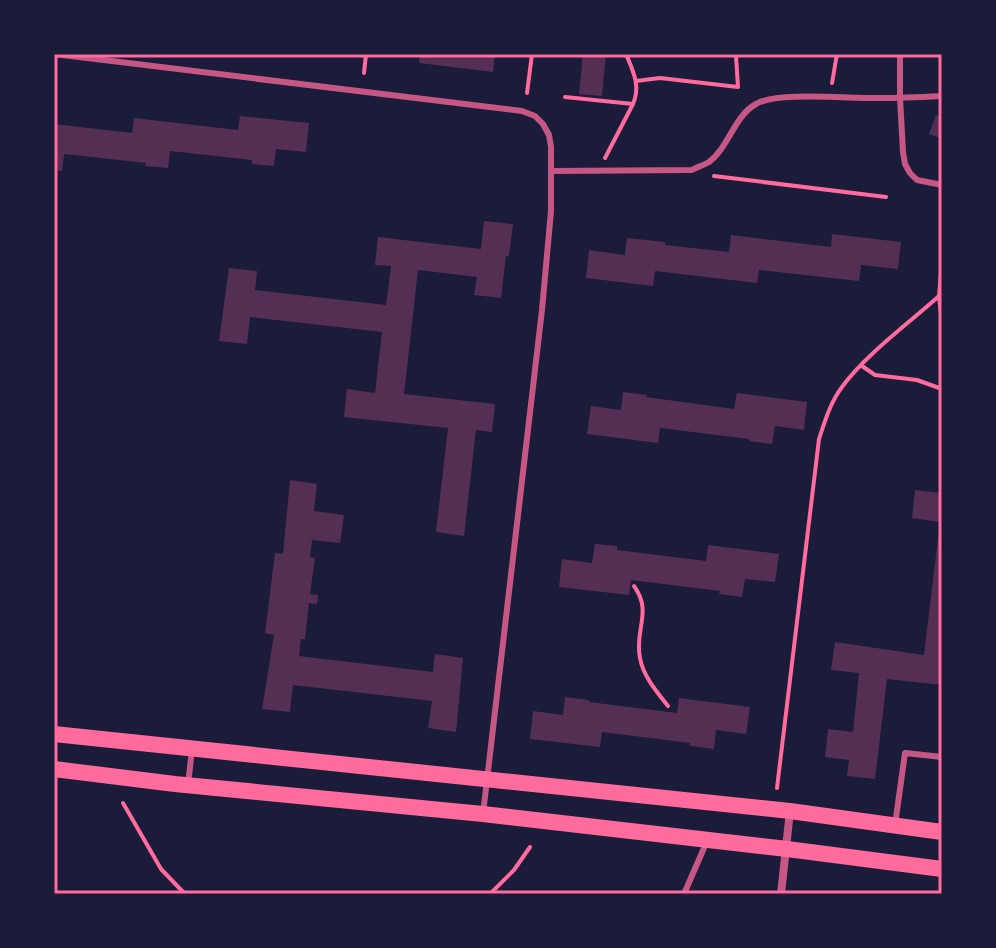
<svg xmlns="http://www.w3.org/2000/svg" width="996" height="948" font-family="'Zilla Slab',serif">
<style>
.building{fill:#542f53}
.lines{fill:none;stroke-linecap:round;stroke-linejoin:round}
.path{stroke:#ff6b9d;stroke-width:4}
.service{stroke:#c65784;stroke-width:6}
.minor{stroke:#c65784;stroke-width:8}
.secondary{stroke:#ff6b9d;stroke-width:16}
.neatline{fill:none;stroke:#ff6b9d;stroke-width:3}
</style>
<rect width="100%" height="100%" fill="#1b1b3a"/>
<g class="building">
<polygon points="420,54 495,54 493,72 419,63"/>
<polygon points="583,54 606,54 602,96 579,94"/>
<polygon points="936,115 942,117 942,139 929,134"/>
<polygon points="240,116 309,123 306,152 276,149 274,166 252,164 252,160 170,151 168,168 145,166 146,163 64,154 62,171 54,170 54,124 132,133 134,118 238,130"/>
<polygon points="484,221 513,224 509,256 506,256 501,298 474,295 477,277 418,270 404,394 495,404 492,432 476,430 464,536 436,532 448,428 344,417 347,389 375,393 382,332 250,317 247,344 219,341 229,268 257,271 255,290 386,305 391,266 375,265 378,237 481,249"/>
<polygon points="832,234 901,242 898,269 861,265 859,281 759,270 757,283 655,271 653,286 586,278 589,250 625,255 627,238 665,242 665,245 729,252 731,235 831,247"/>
<polygon points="623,392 646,395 646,397 734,409 737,393 807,402 804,430 775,426 772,444 749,441 749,439 660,428 658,443 587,434 591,406 621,410"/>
<polygon points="290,480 317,484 314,511 344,515 340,543 312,540 310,557 315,558 310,594 318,595 317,604 309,603 305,639 301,639 299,656 433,672 435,654 463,658 456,732 428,728 432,701 293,685 290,712 262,709 274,635 265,633 275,553 283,554"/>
<polygon points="915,490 942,493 942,685 887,679 875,779 847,776 849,760 825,757 828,729 853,732 859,673 831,670 835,642 924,655 940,522 912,518"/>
<polygon points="595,544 617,546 617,550 706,561 708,545 779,554 775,582 745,579 742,597 719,594 720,591 631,580 629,595 559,587 562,559 592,563"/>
<polygon points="565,697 589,700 589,702 677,713 679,698 750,707 746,734 716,730 714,749 690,746 690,743 602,732 600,747 530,739 533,711 563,715"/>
</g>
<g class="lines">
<g class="path">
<polyline points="364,73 366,54"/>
<polyline points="636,81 660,78 738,87 736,56"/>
<polyline points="832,83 837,54"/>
<polyline points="527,93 532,54"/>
<path d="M565 97 633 104C641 86 633 71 626 54"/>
<polyline points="605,158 633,104"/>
<polyline points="714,176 886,197"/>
<polyline points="939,297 942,322"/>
<polyline points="862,366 875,375 917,380 942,389"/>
<path d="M634 586C653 612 634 630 640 658 643 676 657 692 668 706"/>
<path d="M777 788 819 439C825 421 830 403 842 387 864 356 909 323 939 296L942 261"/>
<polyline points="123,803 161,869 185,894"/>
<polyline points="490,894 514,870 530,847"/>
</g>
<g class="service">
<polyline points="54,54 522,111 535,116 543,124 549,135 551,147 551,211 542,310 483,814"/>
<polyline points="900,54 900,98 903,152 905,164 910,173 917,180 942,185"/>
<path d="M552 171 692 170C697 167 704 165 709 162 729 147 734 116 756 104 777 91 852 99 880 98 900 98 921 97 942 96"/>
<polyline points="188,785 192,749"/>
<polyline points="895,825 905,753 942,757"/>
<polyline points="684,894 707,841"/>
</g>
<polyline class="minor" points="781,894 790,811"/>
<g class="secondary">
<polyline points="54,734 790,811 942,832"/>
<polyline points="54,769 175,784 483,814 787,849 942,869"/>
</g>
</g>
<rect width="996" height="948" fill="none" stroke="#1b1b3a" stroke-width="112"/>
<rect x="56" y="56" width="884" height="836" class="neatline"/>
</svg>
